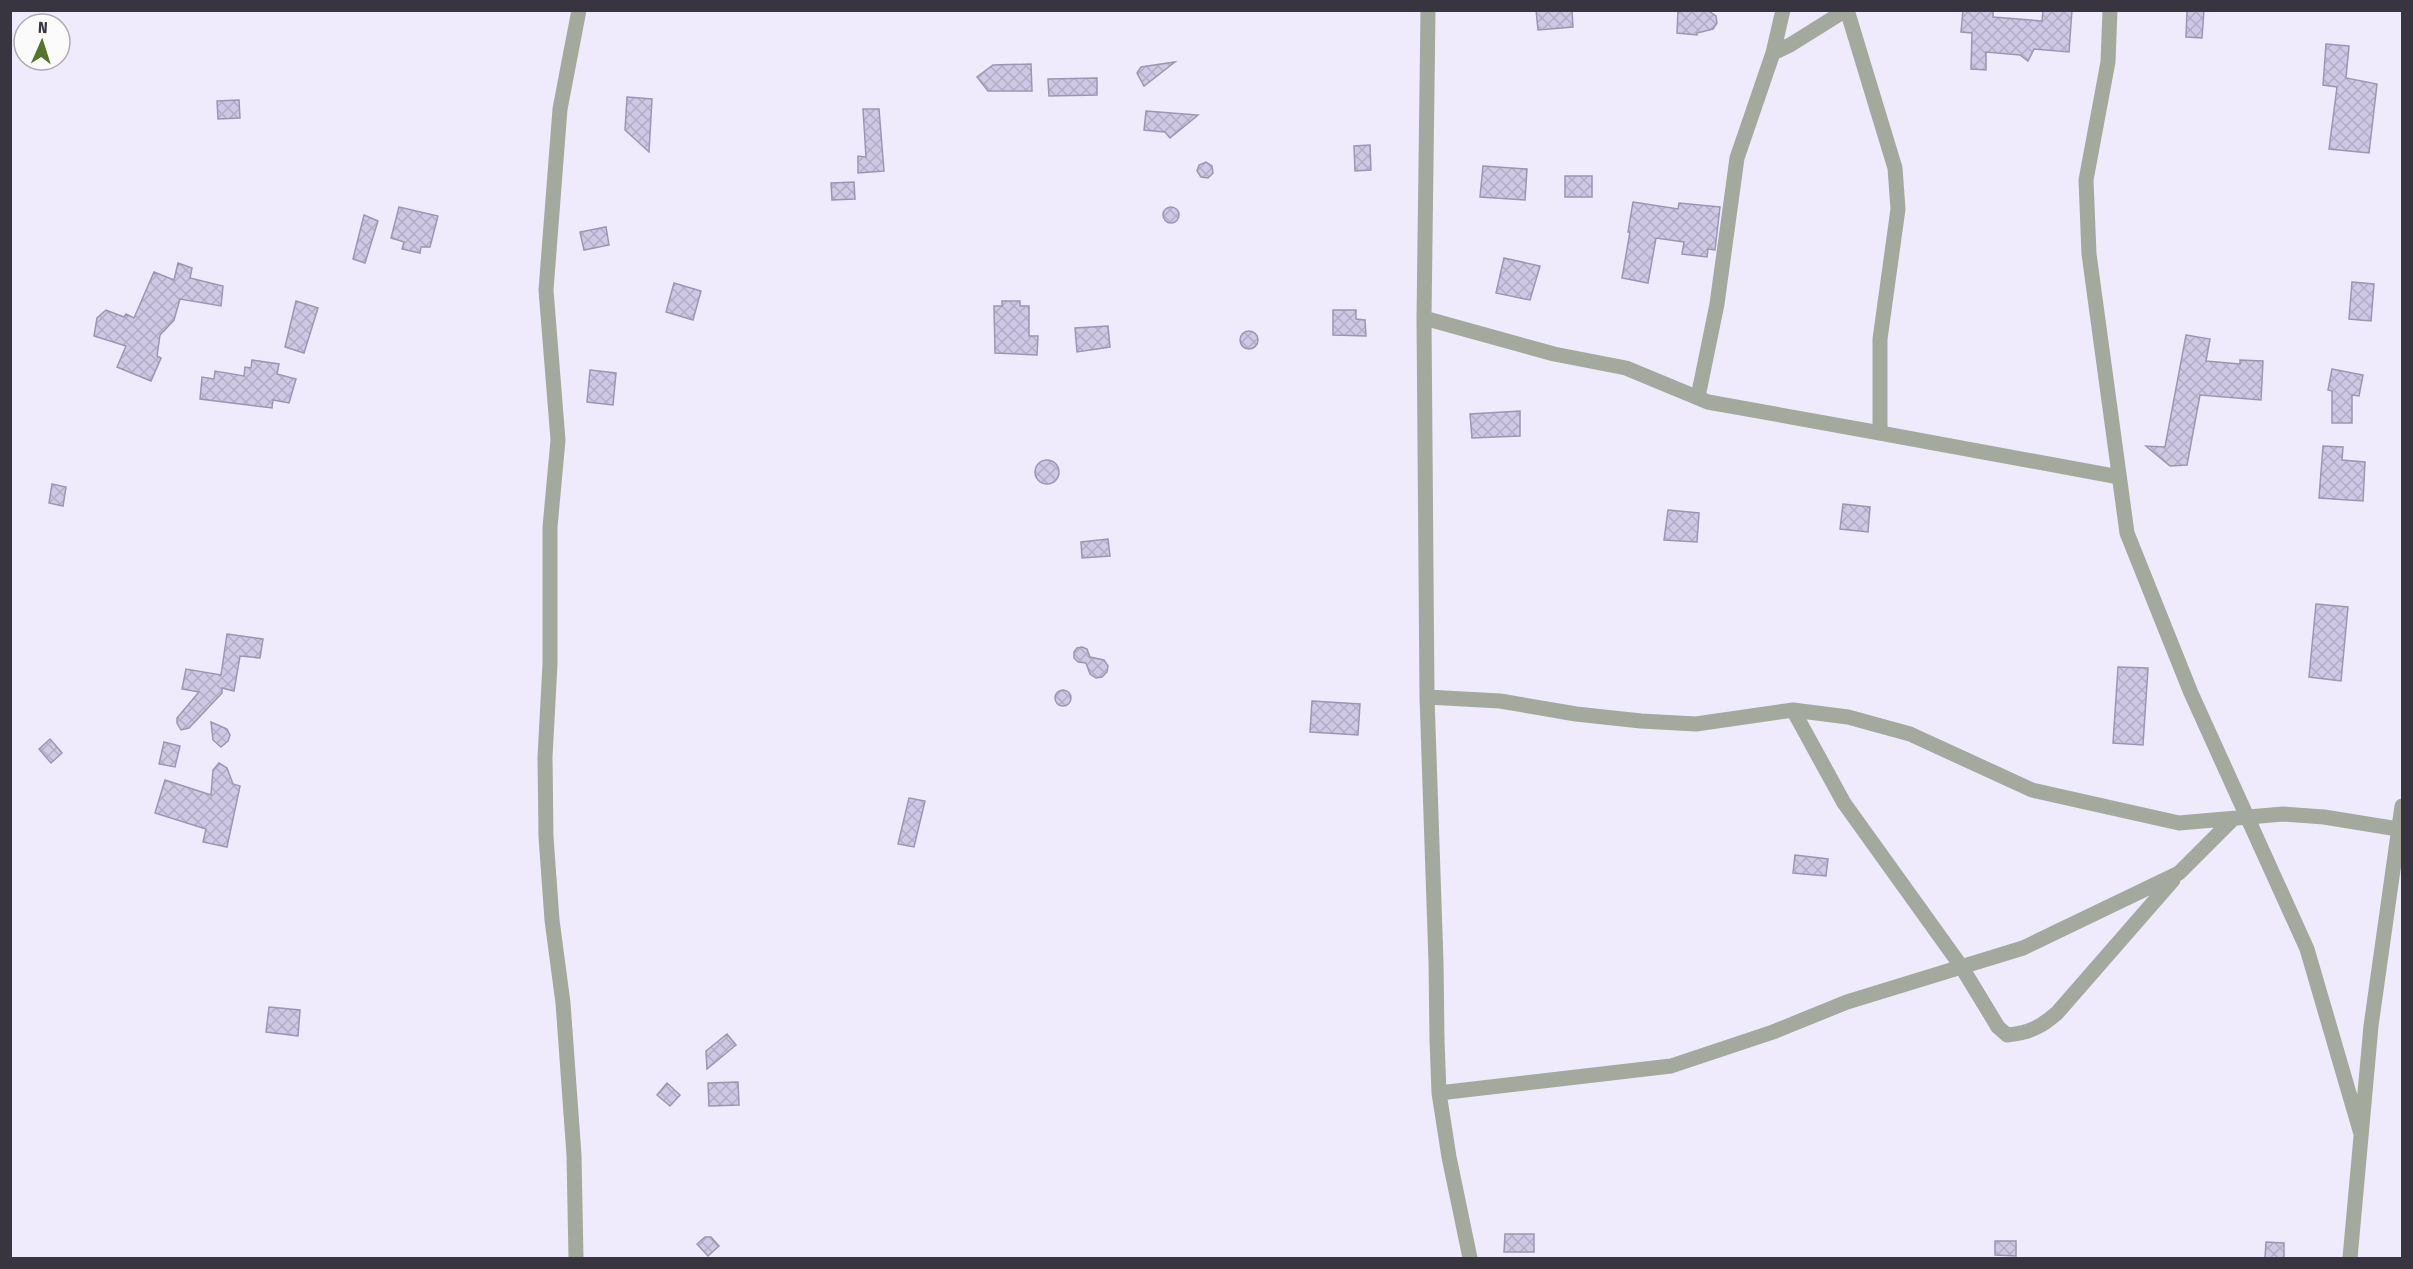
<svg xmlns="http://www.w3.org/2000/svg" width="2413" height="1269" font-family="'Fira Sans Condensed',sans-serif">
<style>
.building{fill:url(#building-cross-hatch);stroke:#9c96b2;stroke-width:1.5}
.lines{fill:none;stroke-linecap:round;stroke-linejoin:round}
.minor{stroke:#a3a99d;stroke-width:15}
</style>
<defs>
<pattern id="building-cross-hatch" width="8" height="8" patternUnits="userSpaceOnUse" patternTransform="scale(1.5)"><rect width="8" height="8" fill="#cec8e5"/><path d="M0 0l8 8M0 8l8-8" fill="none" stroke="#b2acc6"/></pattern>
</defs>
<rect width="100%" height="100%" fill="#efebfd"/>
<!-- building -->
<path class="building" d="M 1536,10 L 1572,10 L 1573,27 L 1538,30 Z
M 1678,10 L 1707,10 L 1716,16 L 1717,23 L 1713,29 L 1697,33 L 1697,35 L 1677,33 Z
M 1963,10 L 1993,10 L 1993,17 L 2042,21 L 2043,10 L 2072,10 L 2069,52 L 2034,49 L 2028,61 L 2020,55 L 1986,52 L 1986,70 L 1971,69 L 1972,33 L 1961,32 Z
M 2187,10 L 2204,10 L 2202,38 L 2186,37 Z
M 2326,44 L 2349,46 L 2346,78 L 2377,84 L 2369,153 L 2329,149 L 2337,87 L 2323,85 Z
M 1175,62 L 1144,86 L 1137,73 L 1141,67 Z
M 1031,64 L 1032,91 L 988,91 L 977,77 L 993,65 Z
M 1097,78 L 1097,95 L 1049,96 L 1048,79 Z
M 627,97 L 652,99 L 649,152 L 625,130 Z
M 239,100 L 240,118 L 218,119 L 217,101 Z
M 863,109 L 879,109 L 884,171 L 858,173 L 858,156 L 866,157 Z
M 1146,111 L 1198,115 L 1170,138 L 1165,132 L 1144,130 Z
M 1370,145 L 1371,170 L 1355,171 L 1354,146 Z
M 1206,162 L 1212,166 L 1213,173 L 1208,178 L 1201,177 L 1197,171 L 1199,165 Z
M 1483,166 L 1527,169 L 1525,200 L 1480,197 Z
M 1565,176 L 1592,176 L 1592,197 L 1565,197 Z
M 854,182 L 855,199 L 832,200 L 831,183 Z
M 1633,202 L 1678,209 L 1679,203 L 1720,207 L 1715,250 L 1708,249 L 1707,257 L 1682,254 L 1684,242 L 1656,238 L 1648,283 L 1622,278 L 1630,232 L 1628,232 Z
M 399,207 L 438,216 L 430,247 L 421,247 L 420,253 L 402,249 L 404,242 L 391,238 Z
M1163 215a8 8 0 1 1 16 0a8 8 0 1 1-16 0Z
M 364,215 L 378,221 L 365,263 L 353,259 Z
M 606,227 L 609,245 L 584,250 L 580,232 Z
M 1504,258 L 1540,266 L 1530,300 L 1496,293 Z
M 178,263 L 192,268 L 190,278 L 223,286 L 221,306 L 180,299 L 174,320 L 160,335 L 157,356 L 161,358 L 151,381 L 117,367 L 126,346 L 94,336 L 97,318 L 106,310 L 124,317 L 126,314 L 134,318 L 154,272 L 174,280 Z
M 2352,282 L 2374,284 L 2371,321 L 2349,319 Z
M 674,283 L 701,291 L 693,320 L 666,312 Z
M 296,301 L 318,308 L 304,353 L 285,347 Z
M 1002,301 L 1020,301 L 1020,306 L 1029,306 L 1029,336 L 1038,336 L 1037,355 L 995,353 L 994,306 L 1002,306 Z
M 1333,310 L 1356,310 L 1356,319 L 1365,320 L 1366,336 L 1333,335 Z
M 1108,326 L 1110,347 L 1077,352 L 1075,328 Z
M1240 340a9 9 0 1 1 18 0a9 9 0 1 1-18 0Z
M 2186,335 L 2210,339 L 2206,361 L 2240,364 L 2240,360 L 2263,361 L 2261,400 L 2200,395 L 2187,465 L 2170,466 L 2146,446 L 2165,447 Z
M 252,360 L 279,364 L 277,374 L 296,379 L 289,403 L 273,400 L 272,408 L 200,399 L 202,377 L 214,379 L 215,371 L 244,376 L 245,367 L 251,368 Z
M 2332,369 L 2363,375 L 2359,396 L 2352,395 L 2352,423 L 2332,423 L 2332,391 L 2328,390 Z
M 590,370 L 616,373 L 613,405 L 587,402 Z
M 1520,411 L 1520,436 L 1472,438 L 1470,414 Z
M 2323,446 L 2343,447 L 2342,460 L 2365,462 L 2363,501 L 2319,498 Z
M1035 472a12 12 0 1 1 24 0a12 12 0 1 1-24 0Z
M 52,484 L 66,487 L 63,506 L 49,503 Z
M 1843,504 L 1870,507 L 1868,532 L 1840,529 Z
M 1668,510 L 1699,513 L 1697,542 L 1664,540 Z
M 1108,539 L 1110,556 L 1082,558 L 1081,542 Z
M 2316,604 L 2348,607 L 2341,681 L 2309,677 Z
M 227,634 L 263,639 L 260,658 L 240,656 L 234,691 L 222,688 L 222,693 L 189,728 L 181,730 L 177,723 L 177,718 L 199,692 L 182,689 L 186,669 L 221,675 Z
M 1082,647 L 1087,649 L 1090,657 L 1104,660 L 1108,666 L 1107,672 L 1102,677 L 1096,678 L 1090,674 L 1086,663 L 1078,662 L 1074,658 L 1074,652 L 1077,648 Z
M 2118,667 L 2148,668 L 2143,745 L 2113,743 Z
M1055 698a8 8 0 1 1 16 0a8 8 0 1 1-16 0Z
M 1312,701 L 1360,704 L 1358,735 L 1310,732 Z
M 211,722 L 227,729 L 230,735 L 228,741 L 221,747 L 213,740 Z
M 50,739 L 62,753 L 51,763 L 39,749 Z
M 164,742 L 180,746 L 175,767 L 159,764 Z
M 219,763 L 227,768 L 233,784 L 240,786 L 227,847 L 203,842 L 206,829 L 155,813 L 165,780 L 211,795 L 213,770 Z
M 909,798 L 925,801 L 914,847 L 898,844 Z
M 1795,855 L 1828,859 L 1826,876 L 1793,873 Z
M 269,1007 L 300,1010 L 298,1036 L 266,1032 Z
M 727,1034 L 736,1045 L 707,1069 L 706,1051 Z
M 738,1082 L 739,1105 L 709,1106 L 708,1083 Z
M 667,1083 L 680,1095 L 670,1106 L 657,1095 Z
M 1505,1234 L 1534,1234 L 1534,1252 L 1504,1252 Z
M 705,1237 L 711,1237 L 719,1246 L 708,1256 L 697,1244 Z
M 1995,1241 L 2016,1241 L 2016,1256 L 1995,1255 Z
M 2266,1242 L 2284,1243 L 2284,1258 L 2265,1258 Z"/>
<g class="lines">
<!-- minor -->
<path class="minor" d="M 1428,10 L 1424,318 L 1427,697 L 1436,962 L 1437,1040 L 1439,1093 L 1449,1157 L 1470,1258
M 1847,10 L 1895,168 L 1898,209 L 1880,339 L 1880,433 L 2119,477
M 2110,10 L 2108,62 L 2086,180 L 2089,254 L 2127,533 L 2191,693 L 2307,949 L 2361,1134
M 1773,53 L 1783,10
M 1424,318 L 1554,354 L 1626,368 L 1708,402 L 1880,433
M 1698,397 L 1717,304 L 1737,158 L 1773,53 L 1790,45 L 1846,10
M 1427,697 L 1500,701 L 1576,714 L 1641,721 L 1696,724 L 1793,710 L 1848,717 L 1910,734 L 2032,790 L 2179,823 L 2283,814 L 2324,817 L 2398,829
M 1793,710 L 1844,803 L 1961,966 L 1998,1027 L 2007,1035 C 2029,1033 2041,1027 2057,1013 L 2173,880
M 1439,1093 L 1671,1066 L 1773,1032 L 1847,1002 L 2023,948 L 2179,873 L 2233,819
M 576,1258 L 574,1155 L 563,1003 L 552,920 L 546,837 L 545,757 L 550,664 L 550,527 L 558,440 L 546,290 L 560,109 L 579,10
M 2350,1258 L 2371,1026 L 2402,806"/>
</g>
<!-- border -->
<rect width="2413" height="1269" fill="none" stroke="#383541" stroke-width="24"/>
<!-- north arrow -->
<g transform="translate(42 42) rotate(3)"><circle r="28" fill="#fbfbfb" stroke="#adacb1" stroke-width="1.5"/>
<path d="M0-4.5L10 22L0 15L-10 22Z" fill="#55752c"/>
<text y="-9" font-size="16" font-weight="bold" text-anchor="middle" fill="#383541">N</text>
</g>
</svg>
